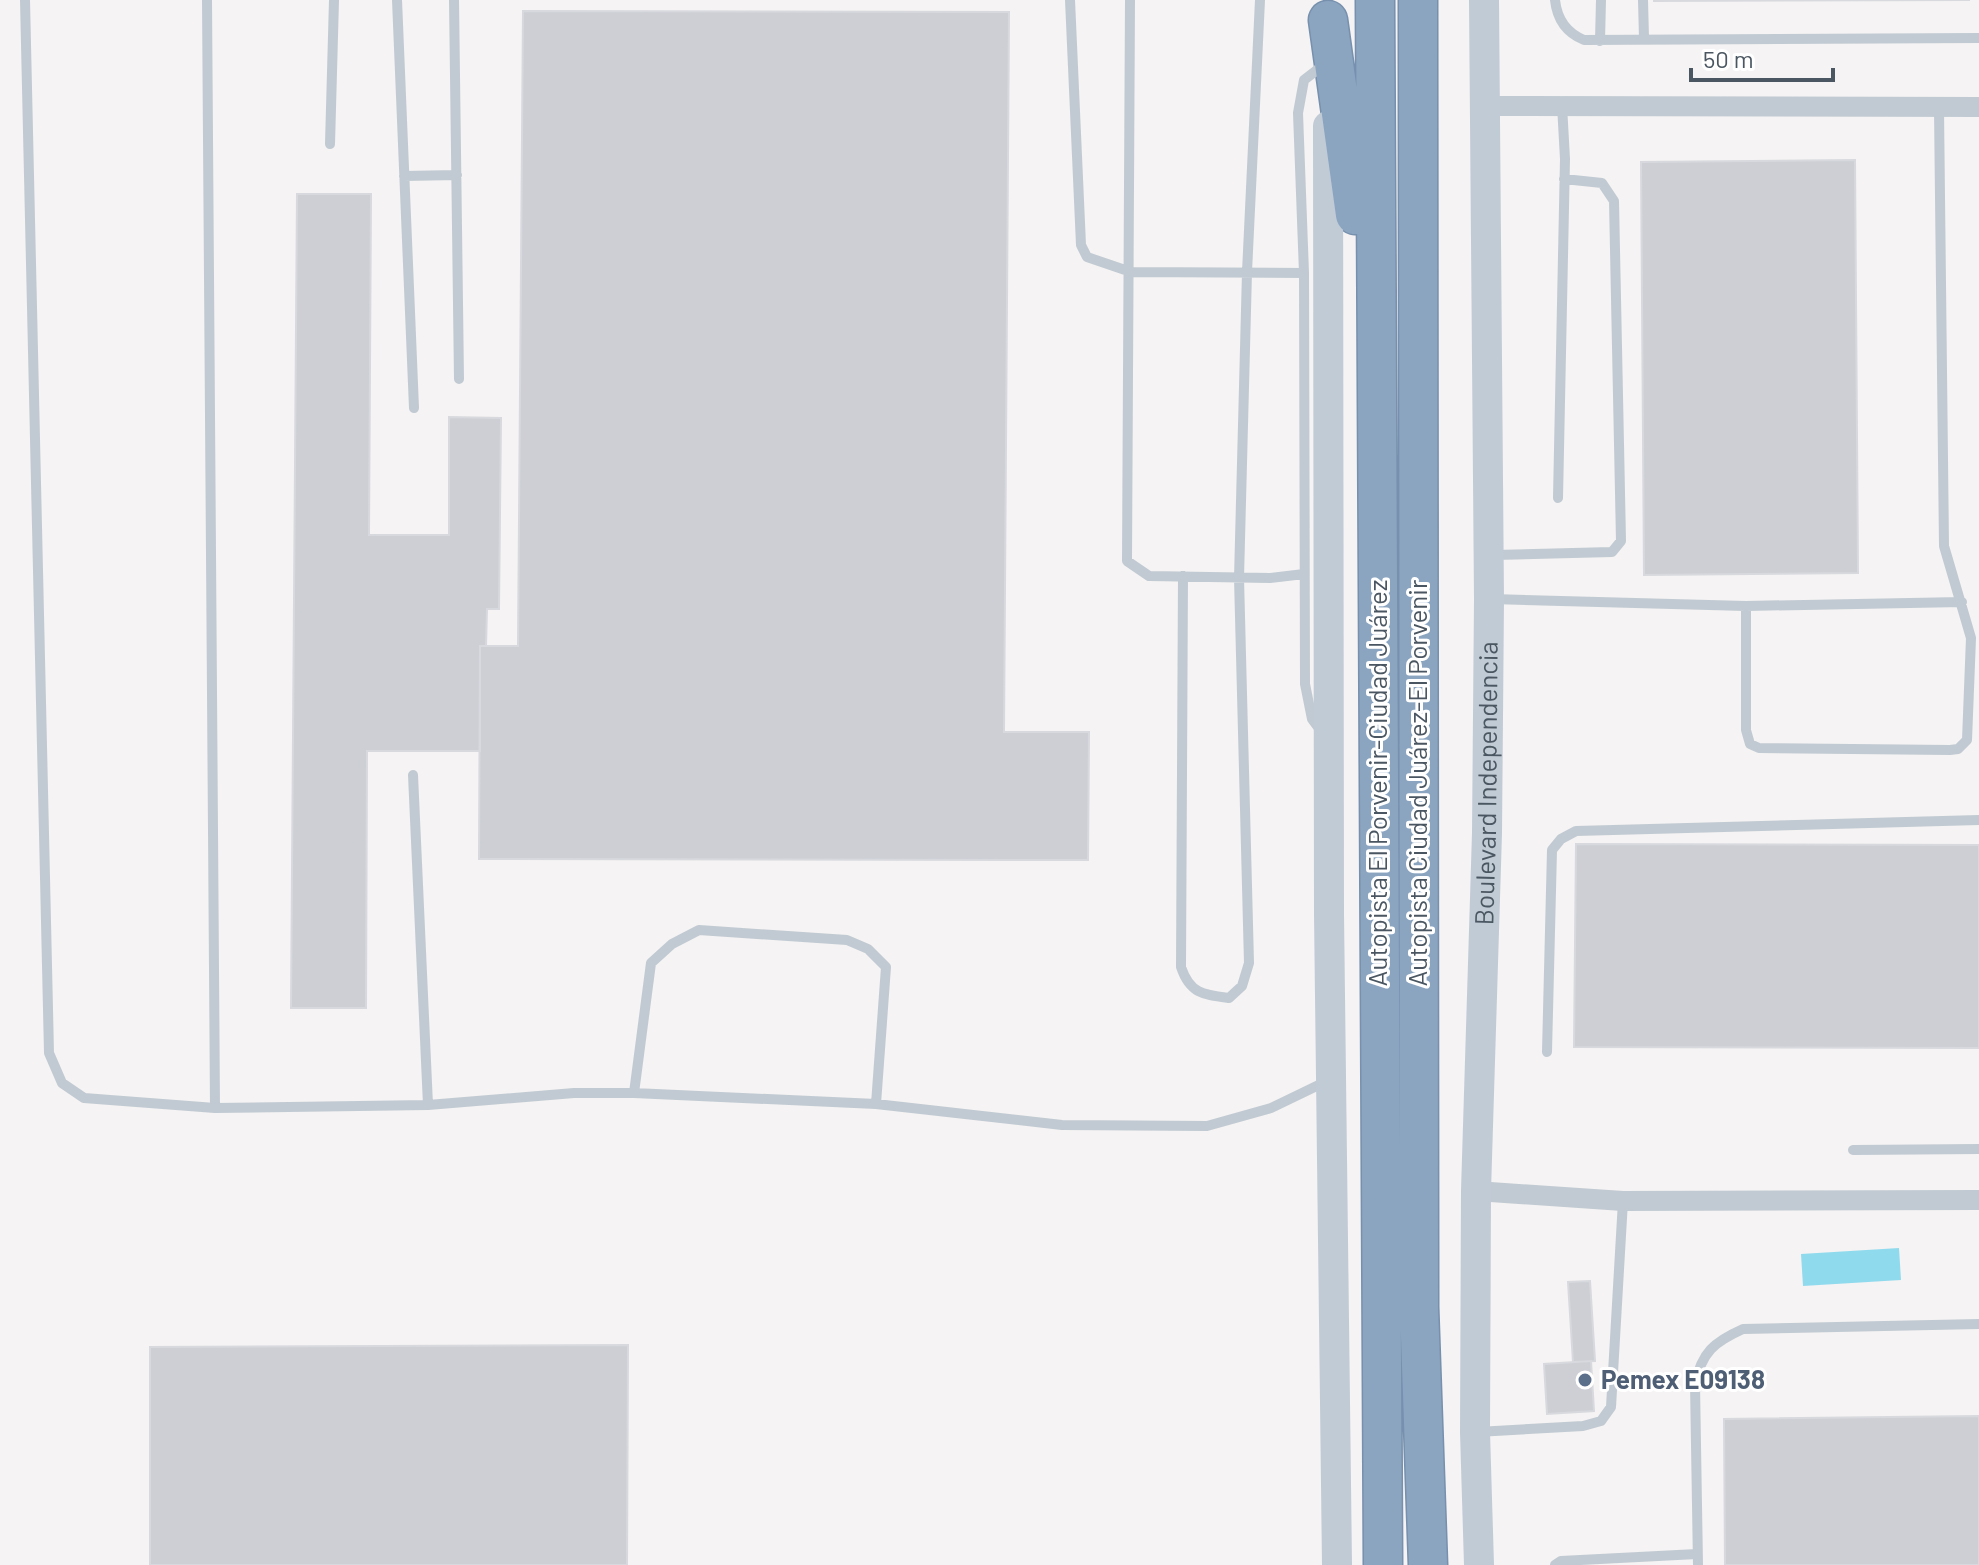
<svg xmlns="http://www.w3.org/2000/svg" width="1979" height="1565" font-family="Barlow,sans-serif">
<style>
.water{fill:#90daee}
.building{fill:#cdcfd5;stroke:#d7d9de;stroke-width:2}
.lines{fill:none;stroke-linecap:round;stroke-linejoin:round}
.highway-casing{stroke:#7690ad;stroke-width:41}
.lane{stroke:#c1cad2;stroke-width:10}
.street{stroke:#c1cad2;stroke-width:20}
.secondary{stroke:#c1cbd6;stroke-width:30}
.highway{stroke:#8ba5c1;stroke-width:38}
.service-dot{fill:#5c6f8a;stroke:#fff;stroke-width:3}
.labels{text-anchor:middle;stroke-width:6;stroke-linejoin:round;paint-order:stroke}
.street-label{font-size:26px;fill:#4a5661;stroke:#fff}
.service-label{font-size:26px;font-weight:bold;fill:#4e5e75;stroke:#fff;text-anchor:start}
</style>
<rect width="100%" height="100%" fill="#f5f3f3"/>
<!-- water -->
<path class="water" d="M 1899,1248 L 1901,1280 L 1803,1286 L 1801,1254 Z"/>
<!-- building -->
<path class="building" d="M 1654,0 L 1970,0 L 1654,1 Z
M 523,11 L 1009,12 L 1004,732 L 1089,732 L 1088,860 L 479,859 L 480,646 L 518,646 Z
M 1855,160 L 1858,573 L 1644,575 L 1641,162 Z
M 297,194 L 371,194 L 369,535 L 449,535 L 449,417 L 501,418 L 499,609 L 487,609 L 486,646 L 480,646 L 480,751 L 367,751 L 366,1008 L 291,1008 Z
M 1576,844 L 1979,845 L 1979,1048 L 1574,1047 Z
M 1590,1281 L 1595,1361 L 1573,1362 L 1568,1282 Z
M 628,1345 L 627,1565 L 150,1565 L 150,1347 Z
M 1591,1361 L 1594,1411 L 1547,1414 L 1544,1364 Z
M 1979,1416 L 1979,1565 L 1725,1565 L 1724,1419 Z"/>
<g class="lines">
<!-- highway casing -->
<g class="highway-casing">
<path id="highway" d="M 1375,0 L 1383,1565
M 1418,0 L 1419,1307 L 1428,1565
M 1328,20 L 1355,215"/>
</g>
<!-- lane -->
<path class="lane" d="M 25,0 L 49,1053 L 62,1083 L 84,1098 L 215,1108 L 428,1105 L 574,1093 L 634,1093 L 876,1104 L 1062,1125 L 1207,1126 L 1271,1108 L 1325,1082
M 207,0 L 215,1108
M 397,0 L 414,408
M 454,0 L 459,379
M 1070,0 L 1081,245 L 1087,257 L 1131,272 L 1304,273
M 1130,0 L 1127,561 L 1149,576 L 1270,578 L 1304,574
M 1555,0 C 1557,19 1567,33 1584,40 L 1979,38
M 1643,0 L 1644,38
M 1600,41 L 1601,0
M 330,144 L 334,0
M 404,176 L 457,175
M 1558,498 L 1565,159 L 1562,105
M 1494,555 L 1612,552 L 1621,541 L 1614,201 L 1602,183 L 1564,179
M 1183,576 L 1181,967 C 1190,994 1204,995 1229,998 L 1242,986 L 1249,963 L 1239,578 L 1247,272 L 1260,0
M 1492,599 L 1746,606 L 1962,602
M 1746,606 L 1746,730 L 1750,744 L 1759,748 L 1950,750 L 1958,749 L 1967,740 L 1971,638 L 1944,546 L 1939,109
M 1321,731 L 1312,719 L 1305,684 L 1304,273 L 1298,113 L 1304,80 L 1326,63
M 413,775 L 428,1105
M 1547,1052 L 1552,850 L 1561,839 L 1576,831 L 1979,820
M 634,1093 L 651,963 L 672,944 L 699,930 L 847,940 L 868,949 L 886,967 L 876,1104
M 1853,1150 L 1979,1149
M 1477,1432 L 1583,1426 L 1601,1421 L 1611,1407 L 1623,1201
M 1555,1565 L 1561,1561 L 1697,1554
M 1698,1565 L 1695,1384 C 1702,1352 1714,1342 1743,1329 L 1979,1324"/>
<!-- street -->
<path class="street" d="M 1486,106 L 1979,107
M 1476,1191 L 1623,1201 L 1979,1200"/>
<!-- secondary -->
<g class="secondary">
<path d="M 1328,126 L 1329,914 L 1337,1565"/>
<path id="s1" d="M 1479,1565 L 1475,1432 L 1476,1191 L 1487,833 L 1489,599 L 1484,0"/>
</g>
<!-- highway -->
<use href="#highway" class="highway"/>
</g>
<!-- markers -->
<circle class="service-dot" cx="1585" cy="1380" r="8"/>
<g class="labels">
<!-- street labels -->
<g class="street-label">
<text transform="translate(1378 783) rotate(-90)" y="9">Autopista El Porvenir-Ciudad Juárez</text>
<text transform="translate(1418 783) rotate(-90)" y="9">Autopista Ciudad Juárez-El Porvenir</text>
<text dy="9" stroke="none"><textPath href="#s1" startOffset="782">Boulevard Independencia</textPath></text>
</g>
<!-- service labels -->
<g class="service-label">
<text x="1601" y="1389">Pemex E09138</text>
</g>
</g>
<!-- scale -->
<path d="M1691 68v12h142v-12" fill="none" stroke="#4a5661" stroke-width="4"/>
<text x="1703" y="68" font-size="24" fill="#4a5661" stroke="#ffffff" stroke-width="6" paint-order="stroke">50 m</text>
</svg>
